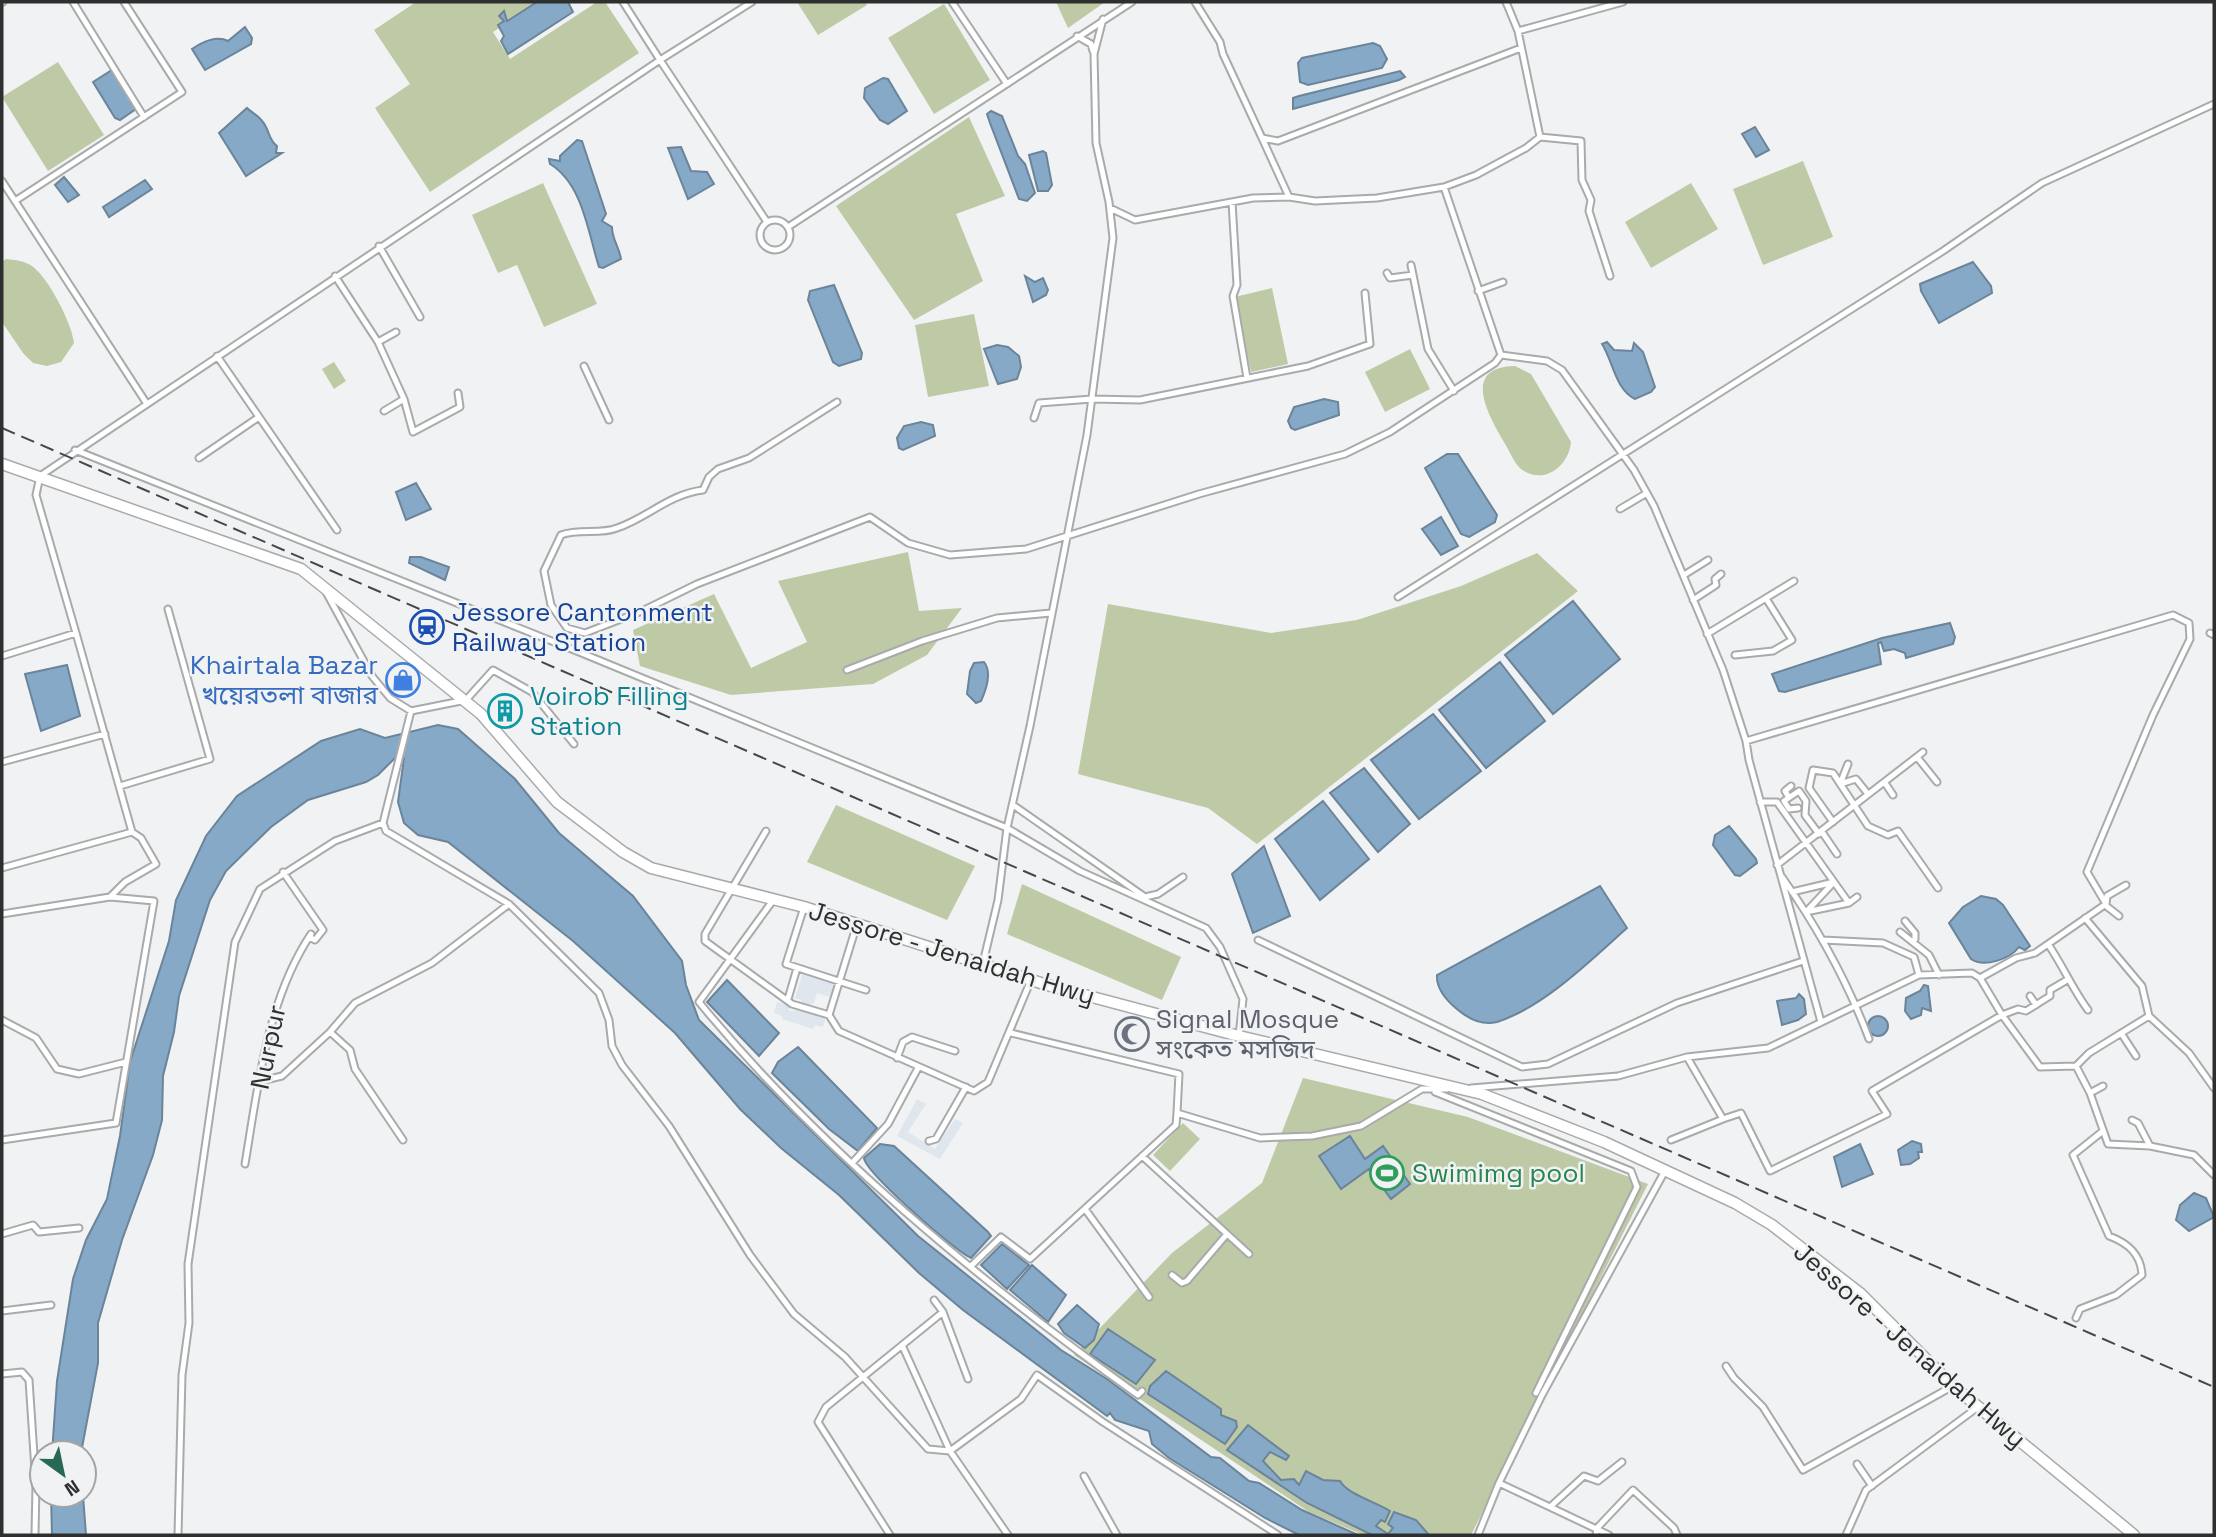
<svg xmlns="http://www.w3.org/2000/svg" width="2216" height="1537" font-family="'Space Grotesk','Noto Sans Bengali',sans-serif">
<style>
.built{fill:#e0e6ee}
.green{fill:#becaa5}
.water{fill:#85a9c6;stroke:#6b8499;stroke-width:2}
.lines{fill:none;stroke-linecap:round;stroke-linejoin:round}
.minor-casing{stroke:#a9aaab;stroke-width:9}
.trunk-casing{stroke:#a9aaab;stroke-width:13}
.minor{stroke:#fff;stroke-width:5}
.trunk{stroke:#fff;stroke-width:10}
.rail{stroke:#464748;stroke-width:2;stroke-dasharray:14 7;stroke-linecap:butt}
.labels{text-anchor:middle;stroke-width:5;stroke-linejoin:round;paint-order:stroke}
.transit-label{font-size:26px;fill:#164399;stroke:#f1f2f3;text-anchor:start}
.shop-label{font-size:26px;fill:#366cbe;stroke:#f1f2f3;text-anchor:end}
.culture-label{font-size:26px;fill:#0d838f;stroke:#f1f2f3;text-anchor:start}
.street-label{font-size:26px;fill:#2e2f2f;stroke:#f1f2f3}
.worship-label{font-size:26px;fill:#5b616d;stroke:#f1f2f3;text-anchor:start}
.leisure-label{font-size:26px;fill:#27864d;stroke:#f1f2f3;text-anchor:start}
</style>
<rect width="100%" height="100%" fill="#f1f2f3"/>
<!-- built -->
<path class="built" d="M 803,972 L 835,982 L 830,997 L 817,993 L 814,1003 L 808,1006 L 807,1011 L 826,1017 L 823,1027 L 815,1025 L 813,1029 L 782,1019 L 782,1016 L 774,1013 L 777,1002 L 790,1006 L 789,1011 L 801,1010 L 801,1000 L 795,998 Z
M 917,1099 L 926,1104 L 908,1132 L 935,1149 L 955,1119 L 963,1123 L 940,1159 L 897,1136 Z"/>
<!-- green -->
<path class="green" d="M 416,2 L 539,2 L 493,32 L 510,59 L 597,2 L 605,2 L 639,53 L 430,192 L 375,108 L 410,84 L 374,30 Z
M 797,2 L 865,2 L 867,5 L 818,35 Z
M 1056,2 L 1105,2 L 1068,28 Z
M 944,4 L 990,80 L 934,114 L 888,38 Z
M 58,62 L 104,135 L 48,171 L 2,97 Z
M 969,117 L 1005,196 L 956,214 L 983,281 L 914,320 L 836,206 Z
M 1803,161 L 1833,237 L 1763,265 L 1733,189 Z
M 543,183 L 597,304 L 544,327 L 517,265 L 498,273 L 472,215 Z
M 1691,183 L 1718,229 L 1651,268 L 1625,222 Z
M 6,259 C 16,260 24,261 32,266 C 49,278 72,324 74,343 L 61,362 L 47,366 L 33,363 L 23,353 L 2,322 L 2,262 Z
M 1272,288 L 1288,364 L 1251,372 L 1235,297 Z
M 974,314 L 989,386 L 928,397 L 915,325 Z
M 1410,349 L 1430,389 L 1385,412 L 1365,372 Z
M 334,362 L 346,381 L 334,389 L 322,369 Z
M 1515,366 L 1531,374 L 1571,442 C 1569,466 1544,486 1521,469 C 1514,463 1509,450 1504,442 C 1489,416 1460,367 1515,366 Z
M 908,552 L 919,611 L 962,608 L 927,655 L 873,684 L 731,695 L 640,666 L 633,630 L 714,594 L 751,668 L 807,642 L 778,581 Z
M 1537,553 L 1578,591 L 1257,844 L 1208,808 L 1078,774 L 1108,604 L 1271,633 L 1357,620 L 1461,586 Z
M 836,805 L 975,866 L 947,920 L 807,862 Z
M 1022,884 L 1181,957 L 1162,1000 L 1007,934 Z
M 1303,1078 L 1468,1117 L 1648,1184 L 1471,1535 L 1363,1535 L 1309,1512 L 1074,1355 L 1172,1253 L 1262,1183 Z
M 1183,1123 L 1200,1139 L 1170,1171 L 1153,1155 Z"/>
<!-- water -->
<path class="water" d="M 537,2 L 568,2 L 573,12 L 508,54 L 501,41 L 504,36 L 498,25 L 504,21 L 499,16 L 504,11 L 507,21 L 509,20 Z
M 245,27 L 252,38 L 251,44 L 205,70 L 192,49 C 202,42 217,35 228,41 Z
M 1373,43 L 1380,46 L 1387,59 L 1382,68 L 1308,85 L 1300,82 L 1298,63 L 1302,58 Z
M 112,70 L 136,109 L 120,120 L 115,118 L 93,82 Z
M 1400,71 L 1405,77 L 1399,80 L 1293,109 L 1293,98 L 1299,96 Z
M 883,78 L 888,79 L 907,111 L 888,124 L 880,120 L 864,98 L 865,88 Z
M 247,108 C 253,114 261,116 266,127 C 270,135 270,141 277,146 L 276,153 L 282,153 L 246,176 L 219,133 Z
M 991,111 L 1002,116 L 1018,156 L 1025,164 L 1035,193 L 1027,201 L 1019,199 L 990,123 L 987,114 Z
M 1755,127 L 1769,150 L 1756,157 L 1742,134 Z
M 577,140 L 582,141 L 606,214 L 602,221 L 612,227 C 612,239 619,247 621,259 L 603,268 L 599,267 C 588,233 583,184 550,164 L 549,159 L 560,161 L 560,156 Z
M 681,147 L 691,171 L 707,172 L 714,184 L 688,199 L 668,148 Z
M 1043,151 L 1046,153 L 1052,185 L 1048,191 L 1038,191 L 1029,155 Z
M 64,177 L 79,195 L 68,202 L 55,185 Z
M 145,180 L 152,189 L 109,217 L 103,207 Z
M 1973,262 L 1991,286 L 1992,293 L 1939,323 L 1921,291 L 1920,284 Z
M 1025,276 L 1035,282 L 1043,278 L 1048,290 L 1046,295 L 1033,302 Z
M 834,285 L 862,353 L 861,359 L 839,366 L 833,362 L 808,300 L 810,291 Z
M 1607,342 L 1614,350 L 1632,351 L 1634,343 L 1643,352 L 1655,387 L 1651,392 L 1635,399 C 1615,389 1613,361 1602,344 Z
M 997,345 L 1008,347 L 1019,356 L 1021,367 L 1017,379 L 998,384 L 984,349 Z
M 1324,399 L 1338,402 L 1339,415 L 1295,430 L 1291,428 L 1288,421 L 1294,407 Z
M 921,422 L 933,425 L 935,436 L 903,450 L 899,448 L 897,438 L 904,426 Z
M 1447,454 L 1458,454 L 1497,515 L 1495,522 L 1469,537 L 1461,534 L 1425,468 Z
M 416,483 L 431,509 L 406,520 L 396,492 Z
M 1441,517 L 1458,546 L 1441,555 L 1422,529 Z
M 410,557 L 421,557 L 449,567 L 445,580 L 409,563 Z
M 1573,601 L 1620,659 L 1553,714 L 1505,655 Z
M 1950,623 L 1955,637 L 1953,644 L 1906,658 L 1905,653 L 1894,649 L 1884,651 L 1881,642 L 1878,643 L 1881,664 L 1785,692 L 1779,691 L 1772,674 L 1882,638 Z
M 984,662 C 992,672 986,690 981,701 L 976,703 L 967,694 L 970,671 L 974,663 Z
M 1500,662 L 1545,721 L 1486,768 L 1439,710 Z
M 67,665 L 80,716 L 41,731 L 25,674 Z
M 1433,714 L 1481,771 L 1419,819 L 1371,760 Z
M 438,725 L 458,729 L 515,779 L 559,833 L 633,896 L 682,961 L 686,985 L 699,1020 L 918,1236 L 1061,1350 L 1107,1379 L 1211,1457 L 1220,1458 L 1249,1481 L 1259,1483 L 1302,1510 L 1358,1535 L 1299,1535 L 1265,1518 L 1169,1458 L 1152,1444 L 1149,1431 L 1115,1420 L 1110,1413 L 1107,1416 L 963,1310 L 919,1273 L 839,1195 L 781,1148 L 740,1109 L 675,1033 L 573,941 L 448,842 L 418,835 L 404,823 L 398,802 L 404,758 L 399,754 L 378,775 L 366,782 L 308,800 L 271,827 L 226,871 L 210,900 L 179,996 L 174,1032 L 163,1076 L 162,1120 L 153,1155 L 122,1240 L 98,1323 L 98,1363 L 81,1453 L 52,1453 L 57,1381 L 73,1279 L 86,1240 L 107,1199 L 120,1136 L 130,1062 L 169,941 L 176,900 L 206,836 L 237,796 L 321,741 L 360,729 L 385,738 Z
M 1364,768 L 1410,824 L 1378,852 L 1330,793 Z
M 1323,801 L 1369,859 L 1320,900 L 1275,839 Z
M 1729,826 L 1756,859 L 1757,863 L 1740,876 L 1735,875 L 1713,845 L 1715,835 Z
M 1264,846 L 1290,916 L 1253,933 L 1232,874 Z
M 1600,886 L 1627,928 C 1591,960 1544,1007 1497,1022 C 1482,1026 1469,1019 1458,1010 C 1447,1001 1436,989 1437,975 Z
M 1981,896 L 1996,899 L 2003,905 L 2030,946 L 2025,950 L 2019,947 C 2010,959 1984,968 1971,959 L 1949,923 L 1963,907 Z
M 727,980 L 779,1033 L 759,1056 L 707,1002 Z
M 1924,985 L 1928,986 L 1931,1011 L 1922,1008 L 1921,1015 L 1911,1019 L 1905,1011 L 1906,998 L 1920,991 Z
M 1799,994 L 1804,999 L 1806,1014 L 1798,1020 L 1782,1025 L 1777,1001 L 1796,998 Z
M1868 1026a10 10 0 1 1 20 0a10 10 0 1 1-20 0Z
M 798,1047 L 877,1128 L 858,1151 L 829,1129 L 772,1073 L 778,1062 Z
M 1350,1136 L 1365,1159 L 1383,1146 L 1410,1184 L 1391,1199 L 1369,1169 L 1341,1189 L 1319,1156 Z
M 1912,1141 L 1921,1144 L 1922,1152 L 1918,1152 L 1919,1158 L 1910,1164 L 1901,1165 L 1898,1150 Z
M 880,1144 L 894,1146 L 988,1232 L 991,1236 L 971,1258 C 956,1252 865,1172 864,1158 Z
M 1860,1144 L 1873,1174 L 1842,1187 L 1834,1157 Z
M 2194,1193 L 2206,1198 L 2214,1217 L 2189,1231 L 2176,1220 L 2180,1205 Z
M 1002,1244 L 1029,1265 L 1007,1289 L 981,1265 Z
M 1032,1265 L 1066,1295 L 1048,1322 L 1010,1290 Z
M 1077,1305 L 1099,1324 L 1094,1340 L 1085,1348 L 1064,1333 L 1058,1324 Z
M 1108,1329 L 1155,1360 L 1136,1384 L 1090,1354 Z
M 1166,1371 L 1221,1409 L 1221,1415 L 1236,1421 L 1237,1427 L 1225,1444 L 1148,1394 L 1150,1386 Z
M 1248,1425 L 1289,1456 L 1286,1460 L 1270,1452 L 1263,1461 L 1281,1480 L 1294,1479 L 1299,1485 L 1306,1471 L 1323,1480 L 1340,1481 C 1347,1494 1376,1502 1390,1511 L 1385,1522 L 1381,1520 L 1376,1526 L 1388,1534 L 1393,1528 L 1388,1524 L 1394,1512 L 1416,1520 L 1429,1535 L 1372,1535 L 1307,1503 L 1227,1450 Z
M 51,1495 L 83,1495 L 86,1535 L 52,1535 Z"/>
<g class="lines">
<!-- minor casing -->
<g class="minor-casing">
<path id="minor" d="M 2,2 L 3,2
M 73,2 L 144,117
M 752,2 L 660,60 L 767,222
M 952,2 L 1007,84
M 1195,2 L 1220,42 L 1223,54 L 1262,138
M 1518,31 L 1623,2
M 1077,36 L 1091,44 L 1093,51
M 1540,137 L 1581,141 L 1582,180 L 1591,200 L 1589,211 L 1610,276
M 2,181 L 147,404
M 1444,187 L 1501,355
M 1289,197 L 1262,138 L 1278,141 L 1521,48
M 15,201 L 182,92 L 124,2
M 1232,202 L 1237,285 L 1233,296 L 1247,378
M 1110,208 L 1135,220 L 1253,198 L 1289,197 L 1315,201 L 1377,198 L 1444,187 L 1476,175 L 1526,148 L 1540,137 L 1518,31 L 1506,2
M760 235a15 15 0 1 1 30 0a15 15 0 1 1-30 0Z
M 788,227 L 1132,2
M 379,246 L 420,317
M 1411,265 L 1428,349 L 1454,391
M 1387,273 L 1390,278 L 1413,275
M 335,276 L 378,342
M 1478,291 L 1503,282
M 396,332 L 378,342 L 404,399 L 413,432 L 460,407 L 458,393
M 217,356 L 337,530
M 584,366 L 609,420
M 837,402 L 749,458 L 718,469 L 709,477 L 703,490 C 669,494 647,518 617,528 C 600,535 579,528 561,535 L 544,571 L 551,605 L 567,628 L 585,633 L 642,611 L 697,584 L 870,517 L 908,543 L 950,555 L 1026,549 L 1199,494 L 1345,454 L 1390,432 L 1495,363 L 1501,355 L 1547,361 L 1562,370 L 1634,470 L 1654,506 L 1723,670 L 1746,741 L 1749,760 L 1821,1022
M 384,411 L 404,399
M 1034,418 L 1039,403 L 1092,399 L 1140,400 L 1308,366 L 1370,344 L 1365,293
M 75,450 L 579,652 L 1007,828 L 1080,871 L 1206,928 L 1220,947 L 1243,999 L 1239,1036
M 199,458 L 259,417
M 1620,509 L 1647,493
M 1684,575 L 1708,560
M 326,592 L 372,676 L 390,698 L 411,711 L 466,700 L 493,670 L 532,692 L 574,744
M 1398,597 L 1943,251 L 2042,183 L 2214,104
M 1693,600 L 1716,585 L 1715,579 L 1721,574
M 76,633 L 36,495 L 40,476 L 660,60 L 623,2
M 2210,633 L 2214,635
M 1707,634 L 1794,581
M 1735,655 L 1773,651 L 1792,640 L 1767,600
M 2,656 L 76,633 L 132,832 L 2,868
M 847,670 L 922,641 L 997,618 L 1051,613
M 411,711 L 383,823 L 386,831 L 509,904 L 599,993 L 609,1020 L 612,1046 L 622,1065 L 669,1126 L 750,1255 L 794,1314 L 845,1357 L 928,1449 L 950,1451 L 1008,1535
M 1746,741 L 2173,615 L 2189,623 L 2190,639 L 2153,715 L 2087,872 L 2106,904 L 2035,953 L 2016,958 L 1980,978
M 1917,757 L 1937,782
M 2,762 L 105,734
M 1848,764 L 1840,784 L 1856,779 L 1868,794
M 1885,783 L 1893,795
M 120,786 L 210,759 L 168,609
M 1788,796 L 1785,791 L 1791,786
M 1760,802 L 1777,802 L 1849,903 L 1857,897
M 1013,805 L 1145,897 L 1158,894 L 1183,877
M 1798,808 L 1789,809 L 1784,801 L 1799,791 L 1806,801 L 1805,815 L 1819,834
M 1833,822 L 1809,788 L 1813,770 L 1833,773 L 1868,826 L 1888,835 L 1898,831 L 1938,888
M 766,831 L 705,934 L 705,941 L 792,1004 L 829,1015 L 839,1031 L 974,1091 L 988,1082 L 1031,980
M 1822,832 L 1837,854
M 1777,865 L 1923,752
M 283,872 L 323,930 L 315,940 L 309,937
M 1782,877 C 1818,928 1847,980 1869,1039
M 1792,892 L 1834,882 L 1806,912 L 1849,903
M 774,899 L 699,1002 C 822,1152 981,1282 1138,1395 L 1142,1391
M 2106,904 L 2107,896 L 2126,885
M 2105,905 L 2119,916
M 804,907 L 786,964 L 866,990
M 2,914 L 110,897 L 125,882 L 156,864 L 141,838 L 132,832
M 2085,918 L 2142,986 L 2149,1016
M 1905,921 L 1915,933 L 1915,939
M 1900,932 L 1929,955 L 1939,975
M 1258,940 L 1522,1067 L 1548,1064 L 1677,1003 L 1803,961
M 1823,940 L 1883,943 L 1914,957 L 1919,975
M 2048,944 C 2063,966 2072,988 2088,1010
M 983,963 L 998,900 L 1007,828 L 1030,726 L 1087,435 L 1113,238 L 1109,202 L 1096,143 L 1094,54 L 1103,19
M 2030,996 L 2036,1005
M 788,999 L 797,968
M 829,1015 L 857,924
M 2,1020 L 36,1038 L 57,1069 L 79,1074 L 126,1062
M 330,1032 L 350,1050 L 355,1069 L 403,1140
M 1011,1033 L 1179,1074 L 1177,1113 L 1260,1138 L 1312,1136 L 1361,1126 L 1422,1089 L 1447,1089
M 2121,1033 L 2136,1056
M 897,1058 L 903,1042 L 912,1037 L 955,1051
M 2076,1066 L 2089,1053 L 2149,1016 L 2189,1053 L 2214,1088
M 261,1081 L 282,1076 L 330,1032 L 355,1003 L 432,963 L 509,904
M 1471,1088 L 1618,1076 L 1687,1057 L 1768,1048 L 1919,975 L 1972,973 L 1980,978 L 2002,1015 L 2040,1067 L 2076,1066 L 2090,1093 L 2108,1144 L 2150,1146 L 2194,1155 L 2214,1175
M 1435,1092 L 1631,1171 L 1637,1187 L 1536,1393
M 2090,1093 L 2103,1086
M 1723,1119 L 1741,1113 L 1770,1171 L 1887,1114 L 1872,1091 L 2002,1015 L 2018,1009 L 2026,1011 L 2050,996 L 2050,990 L 2067,980
M 2132,1120 L 2138,1123 L 2150,1146
M 2,1140 L 116,1123 L 154,901 L 110,897
M 1671,1140 L 1723,1119 L 1687,1057
M 929,1141 L 936,1139 L 966,1087
M 1142,1156 L 1249,1254
M 853,1162 L 888,1124 L 918,1068
M 245,1164 C 258,1086 267,1000 311,934
M 1085,1209 L 1149,1297
M 2,1234 L 33,1225 L 39,1232 L 79,1228
M 971,1266 L 1001,1237 L 1030,1259 L 1176,1125 L 1177,1113
M 1172,1275 L 1182,1283 L 1187,1281 L 1227,1234
M 934,1300 L 943,1312 L 968,1379
M 2,1311 L 51,1305
M 2076,1318 L 2080,1309 L 2116,1295 L 2142,1275 C 2141,1254 2128,1243 2109,1236 L 2073,1155 L 2103,1131
M 902,1345 L 950,1451 L 1021,1399 L 1037,1375 L 1103,1422 L 1278,1535
M 1726,1366 L 1734,1378 L 1763,1407 L 1803,1470 L 1953,1386
M 2,1374 L 22,1372 L 29,1380 L 36,1485 L 35,1535
M 1857,1464 L 1872,1486
M 1084,1476 L 1117,1535
M 1499,1483 L 1609,1535
M 1550,1507 L 1584,1476 L 1598,1481 L 1622,1462
M 178,1535 L 182,1375 L 189,1323 L 188,1264 L 235,942 L 260,889 L 335,841 L 383,823
M 890,1535 L 818,1422 L 826,1407 L 943,1312
M 1478,1535 L 1499,1483 L 1542,1395 L 1666,1169
M 1596,1535 L 1597,1528 L 1633,1490 L 1674,1528 L 1677,1535
M 1846,1535 L 1866,1490 L 1978,1407"/>
</g>
<!-- trunk casing -->
<g class="trunk-casing">
<path id="trunk" d="M 2,464 L 301,569 L 481,714 L 557,802 L 623,852 L 651,868 L 804,907 L 1047,985 L 1239,1036 L 1482,1094 L 1604,1142 L 1735,1203 L 1772,1225 L 1861,1294 L 1953,1386 L 2134,1535"/>
</g>
<!-- minor -->
<use href="#minor" class="minor"/>
<!-- trunk -->
<use href="#trunk" class="trunk"/>
<!-- rail -->
<path class="rail" d="M 2,428 L 2214,1387"/>
</g>
<!-- icons -->
<defs>
<g id="station-ring" transform="scale(1.75)"><circle r="9.5" fill="#f1f2f3" stroke="#1a4fb4" stroke-width="1.5"/><path d="M-3-6H3Q5-6 5-4V2Q5 4 3 4L4.5 6H3L1.5 4h-3L-3 6H-4.5L-3 4Q-5 4-5 2V-4Q-5-6-3-6ZM-3.5-4v3h7v-3ZM-3.5 1v1.5H-2V1ZM2 1v1.5H3.5V1Z" fill="#1a4fb4"/></g>
<g id="shop-ring" transform="scale(1.75)"><circle r="9.5" fill="#f1f2f3" stroke="#3f7fe0" stroke-width="1.5"/><path d="M-5-2.5h2.3a2.7 3.5 0 0 1 5.4 0H5L5.5 6h-11ZM-1.5-2.5h3a1.5 2.3 0 0 0-3 0Z" fill="#3f7fe0"/></g>
<g id="building-ring" transform="scale(1.75)"><circle r="9.5" fill="#f1f2f3" stroke="#0f9aa8" stroke-width="1.5"/><path d="M-4-6H4V6H1V3H-1V6H-4ZM-2.5-4.3h1.7v1.8h-1.7ZM.8-4.3h1.7v1.8H.8ZM-2.5-1h1.7V.8h-1.7ZM.8-1h1.7V.8H.8Z" fill="#0f9aa8"/></g>
<g id="mosque-ring" transform="scale(1.75)"><circle r="9.5" fill="#f1f2f3" stroke="#6b7280" stroke-width="1.5"/><path d="M3.5-4.9A6 6 0 1 0 3.5 4.9A5 5 0 1 1 3.5-4.9Z" fill="#6b7280"/></g>
<g id="stadium-ring" transform="scale(1.75)"><circle r="9.5" fill="#f1f2f3" stroke="#2e9e5b" stroke-width="1.5"/><path d="M0-5a6.5 5 0 1 0 0 10a6.5 5 0 1 0 0-10ZM-3.5-1.8h7v3.6h-7Z" fill="#2e9e5b"/></g>
</defs>
<g fill-rule="evenodd">
<use href="#station-ring" x="427" y="627"/>
<use href="#shop-ring" x="403" y="680"/>
<use href="#building-ring" x="505" y="711"/>
<use href="#mosque-ring" x="1132" y="1034"/>
<use href="#stadium-ring" x="1387" y="1173"/>
</g>
<g class="labels">
<!-- transit labels -->
<g class="transit-label">
<text x="452" y="621">Jessore Cantonment<tspan x="452" dy="30">Railway Station</tspan></text>
</g>
<!-- shop labels -->
<g class="shop-label">
<text x="378" y="674">Khairtala Bazar<tspan x="378" dy="30">খয়েরতলা বাজার</tspan></text>
</g>
<!-- culture labels -->
<g class="culture-label">
<text x="530" y="705">Voirob Filling<tspan x="530" dy="30">Station</tspan></text>
</g>
<!-- street labels -->
<g class="street-label">
<text transform="translate(952 953) rotate(17)" y="9">Jessore - Jenaidah Hwy</text>
<text transform="translate(268 1047) rotate(-78)" y="9">Nurpur</text>
<text transform="translate(1910 1345) rotate(41)" y="9">Jessore - Jenaidah Hwy</text>
</g>
<!-- worship labels -->
<g class="worship-label">
<text x="1156" y="1028">Signal Mosque<tspan x="1156" dy="30">সংকেত মসজিদ</tspan></text>
</g>
<!-- leisure labels -->
<g class="leisure-label">
<text x="1412" y="1182">Swimimg pool</text>
</g>
</g>
<!-- border -->
<rect width="2216" height="1537" fill="none" stroke="#2e2f2f" stroke-width="7"/>
<!-- north arrow -->
<g transform="translate(63 1474) rotate(147)"><circle r="33" fill="#f1f2f3" stroke="#a3a4a5" stroke-width="2"/>
<path d="M0-5L12 26L0 18L-12 26Z" fill="#276857"/>
<text y="-10" font-size="19" font-weight="bold" text-anchor="middle" fill="#2e2f2f">N</text>
</g>
</svg>
